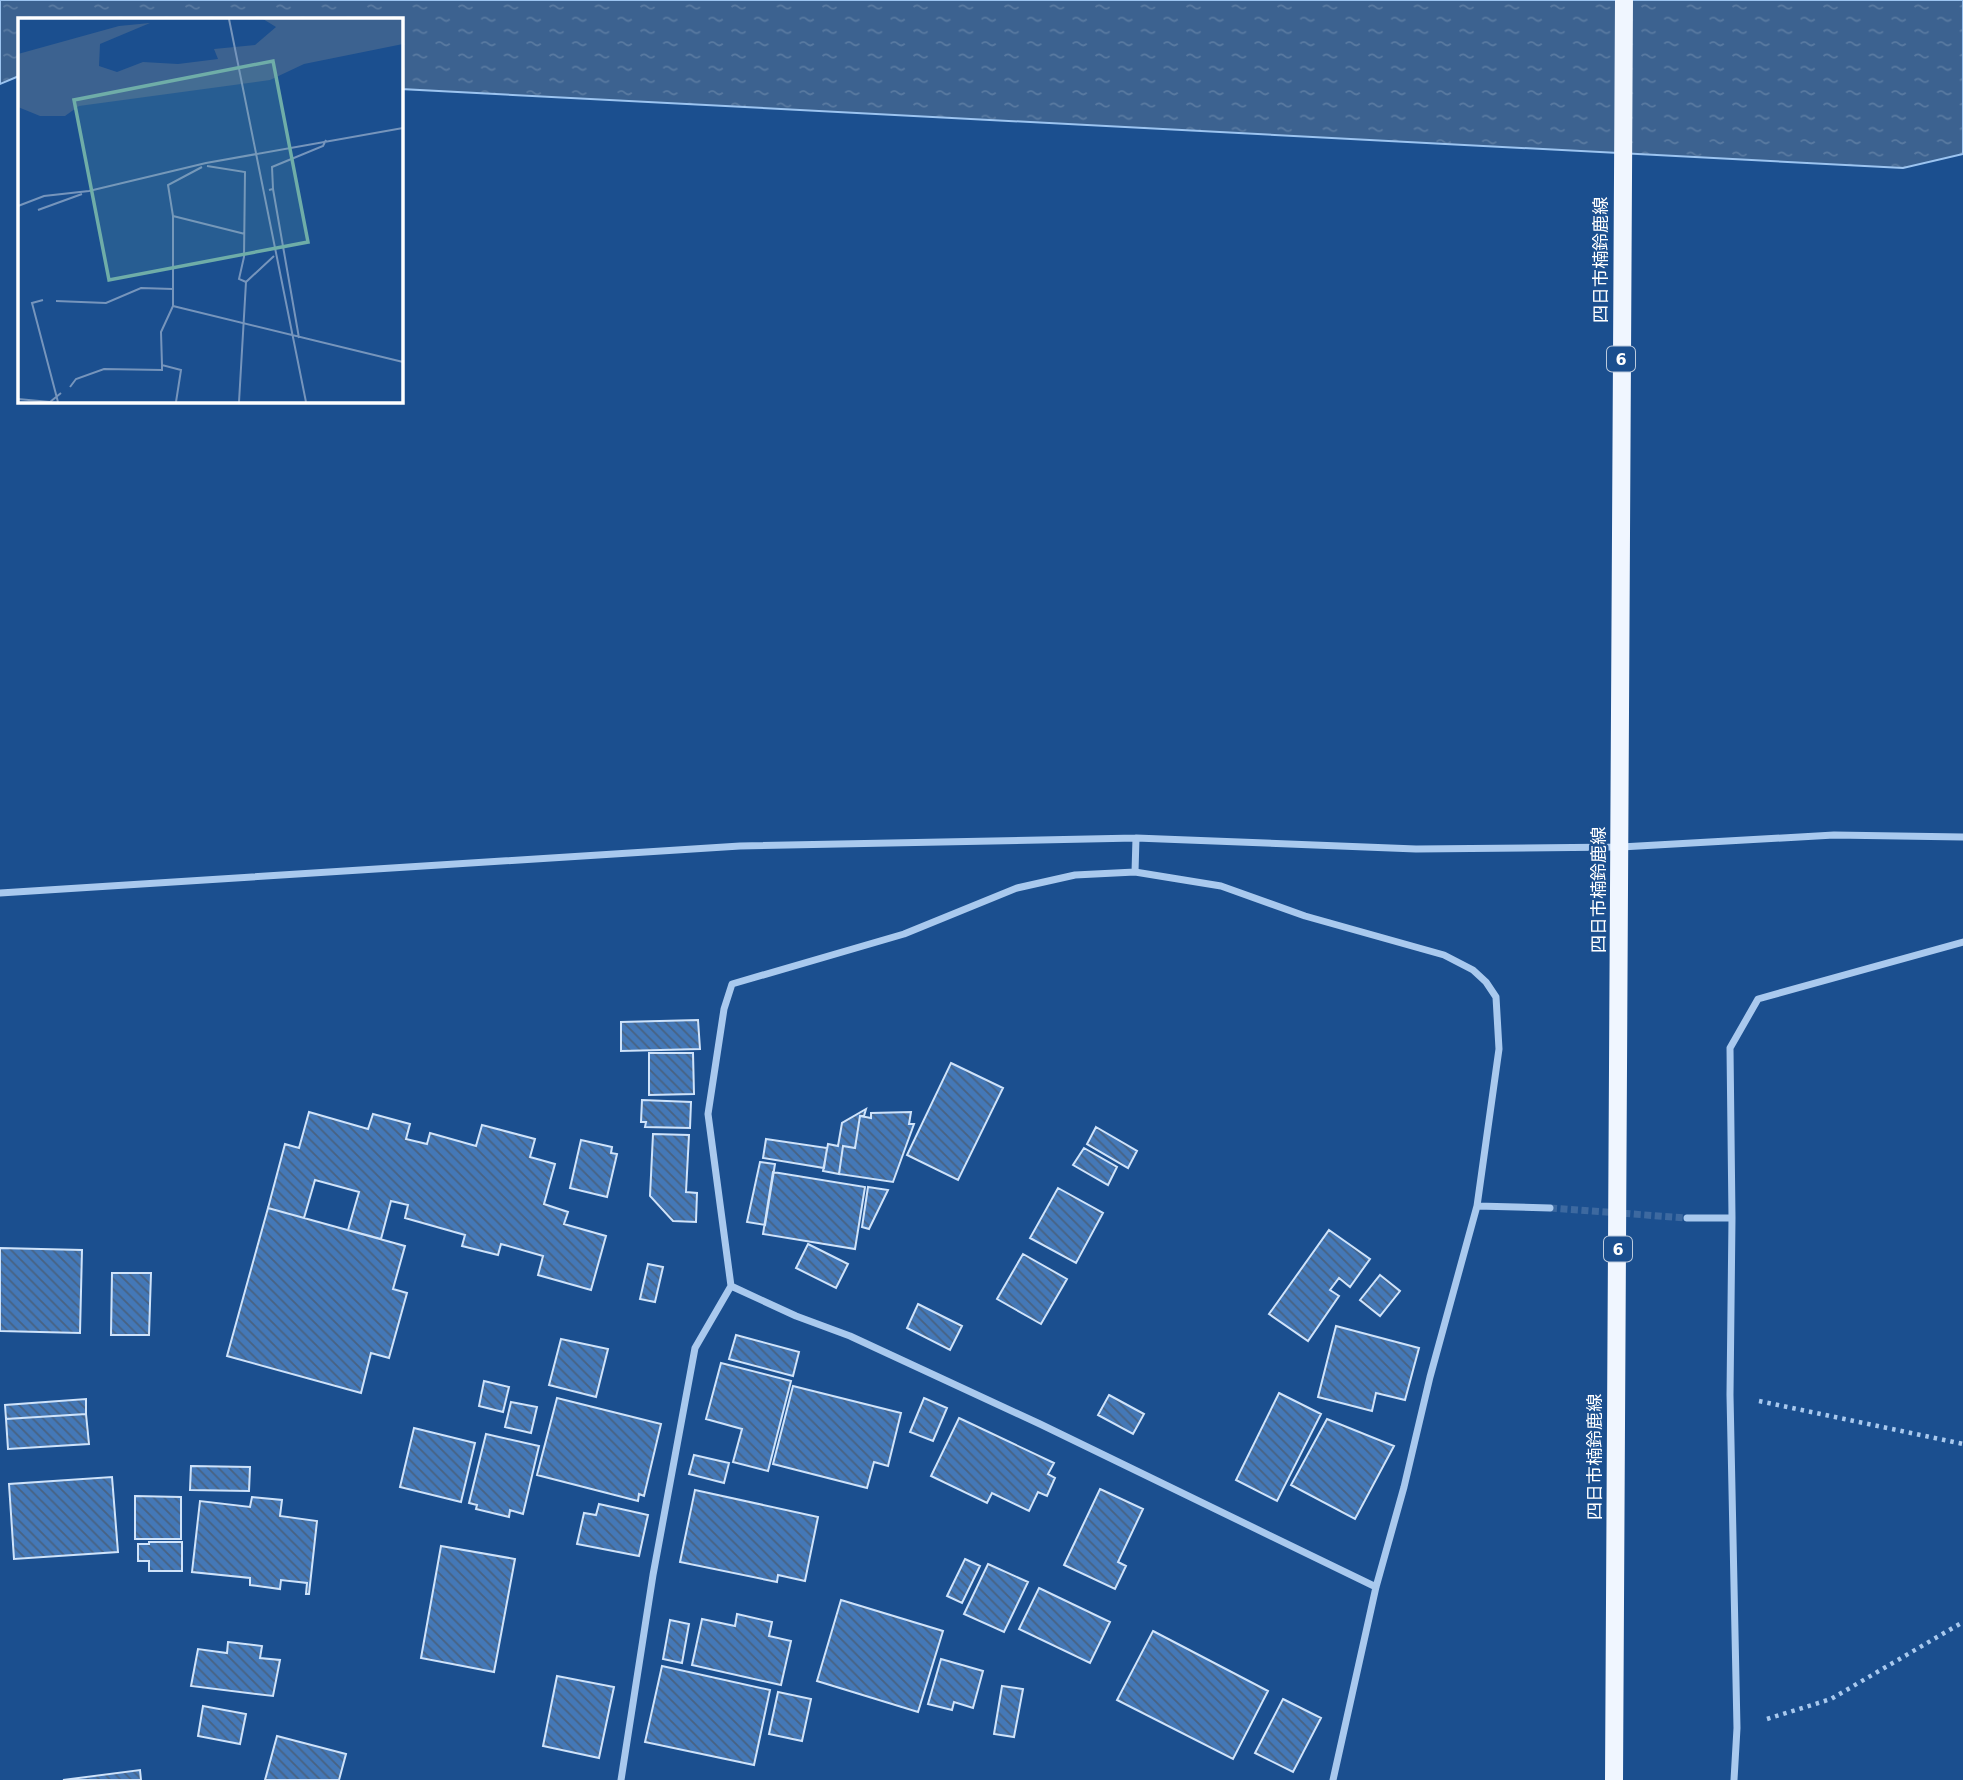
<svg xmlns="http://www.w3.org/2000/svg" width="1963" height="1780" font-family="'DejaVu Sans','Noto Sans JP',sans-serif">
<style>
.water{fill:url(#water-ripples);stroke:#9cc4f0;stroke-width:2}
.building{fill:url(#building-back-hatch);stroke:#cfe3fa;stroke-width:2}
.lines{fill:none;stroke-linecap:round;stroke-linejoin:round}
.minor-tunnel{stroke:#3d69a0;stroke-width:7;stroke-dasharray:7 3.5;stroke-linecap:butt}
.path{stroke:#a9c9ee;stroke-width:4.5;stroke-dasharray:3.5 5;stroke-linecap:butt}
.minor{stroke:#a9c9ee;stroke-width:7}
.primary{stroke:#f0f6ff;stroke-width:18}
.labels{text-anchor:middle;stroke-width:5;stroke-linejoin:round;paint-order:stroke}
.shield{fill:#1b4f8f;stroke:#bbcadd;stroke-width:2}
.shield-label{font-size:16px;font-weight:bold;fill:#fff}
.street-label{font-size:18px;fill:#fff;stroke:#1b4f8f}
.inset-road{fill:none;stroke:#7695bc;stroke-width:2}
.view{fill:#6fada8;fill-opacity:0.15;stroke:#6fada8;stroke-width:3.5}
.inset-edge{fill:none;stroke:#fff;stroke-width:3.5}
</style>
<defs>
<pattern id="water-ripples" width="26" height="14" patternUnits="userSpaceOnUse" patternTransform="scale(1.75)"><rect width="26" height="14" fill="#3c6290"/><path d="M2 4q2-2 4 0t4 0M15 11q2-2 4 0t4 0" fill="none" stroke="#597aa1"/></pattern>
<pattern id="building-back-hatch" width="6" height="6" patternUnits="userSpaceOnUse" patternTransform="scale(1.75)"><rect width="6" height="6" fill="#4478b7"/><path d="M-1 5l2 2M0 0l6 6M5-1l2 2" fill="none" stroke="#486282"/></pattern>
</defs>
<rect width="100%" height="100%" fill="#1b4f8f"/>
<!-- water -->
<path class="water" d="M 0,0 L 1963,0 L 1963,154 L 1903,168 L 401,89 L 401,19 L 19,19 L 19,76 L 0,84 Z"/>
<!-- building -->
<path class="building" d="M 698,1020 L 700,1049 L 621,1051 L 621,1022 Z
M 649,1053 L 693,1053 L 694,1094 L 649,1095 Z
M 951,1063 L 1003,1088 L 958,1180 L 907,1155 Z
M 642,1100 L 691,1102 L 690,1128 L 645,1127 L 646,1122 L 641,1122 Z
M 866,1109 L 864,1116 L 860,1116 L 855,1148 L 843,1146 L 839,1174 L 823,1171 L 828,1144 L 838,1146 L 842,1123 Z
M 309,1112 L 368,1129 L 373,1114 L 410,1124 L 406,1139 L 427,1144 L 430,1133 L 476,1146 L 482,1125 L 535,1139 L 530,1157 L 555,1164 L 544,1204 L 568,1212 L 564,1224 L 606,1236 L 591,1290 L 538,1275 L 543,1256 L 501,1244 L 498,1255 L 462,1246 L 465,1235 L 405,1218 L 408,1205 L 391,1201 L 381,1239 L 348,1230 L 359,1192 L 315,1180 L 304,1218 L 268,1208 L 285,1144 L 299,1148 Z
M 911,1112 L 909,1124 L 914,1124 L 893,1182 L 839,1174 L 843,1146 L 855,1148 L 860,1116 L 871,1118 L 871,1113 Z
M 1096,1127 L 1137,1151 L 1128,1168 L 1087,1144 Z
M 653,1134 L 689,1135 L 686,1192 L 697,1193 L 696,1222 L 673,1221 L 650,1196 Z
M 766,1139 L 827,1148 L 824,1168 L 763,1158 Z
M 581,1140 L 612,1147 L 611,1153 L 617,1154 L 607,1197 L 570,1188 Z
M 1084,1148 L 1117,1167 L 1108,1185 L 1073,1165 Z
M 760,1162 L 775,1164 L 765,1225 L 747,1222 Z
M 773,1172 L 865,1187 L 855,1249 L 763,1234 Z
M 868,1187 L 888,1190 L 869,1229 L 862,1227 Z
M 1058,1188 L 1103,1213 L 1076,1263 L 1030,1238 Z
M 268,1208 L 405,1246 L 393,1289 L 407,1293 L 389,1358 L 371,1353 L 361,1393 L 227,1356 Z
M 1329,1230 L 1370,1259 L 1350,1287 L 1339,1278 L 1330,1290 L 1339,1296 L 1308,1341 L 1269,1314 Z
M 808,1244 L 848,1264 L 836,1288 L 796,1268 Z
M 0,1248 L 82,1250 L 80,1333 L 0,1331 Z
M 1023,1254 L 1067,1279 L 1041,1324 L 997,1299 Z
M 648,1264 L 663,1267 L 655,1302 L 640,1299 Z
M 112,1273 L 151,1273 L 149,1335 L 111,1335 Z
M 1380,1275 L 1400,1291 L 1380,1316 L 1360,1300 Z
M 918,1304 L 962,1326 L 950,1350 L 907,1328 Z
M 1336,1326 L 1419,1348 L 1405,1400 L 1376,1393 L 1372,1411 L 1318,1397 Z
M 736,1335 L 799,1352 L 793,1376 L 729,1359 Z
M 561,1339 L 608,1349 L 596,1397 L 549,1385 Z
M 721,1363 L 791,1381 L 768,1471 L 733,1462 L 742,1429 L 706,1419 Z
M 484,1381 L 509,1387 L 503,1412 L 479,1406 Z
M 793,1386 L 901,1413 L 888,1466 L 874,1462 L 867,1488 L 773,1464 Z
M 1279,1393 L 1321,1414 L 1277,1501 L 1236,1480 Z
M 1109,1395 L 1144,1414 L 1133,1434 L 1098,1415 Z
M 557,1398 L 661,1424 L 644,1496 L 639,1494 L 638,1501 L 537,1475 Z
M 924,1398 L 947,1408 L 933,1441 L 910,1432 Z
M 86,1399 L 86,1414 L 6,1419 L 5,1405 Z
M 511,1402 L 537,1407 L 531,1433 L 505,1427 Z
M 86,1414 L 89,1444 L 8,1449 L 6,1419 Z
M 959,1418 L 1054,1463 L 1048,1474 L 1055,1478 L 1047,1496 L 1038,1492 L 1029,1511 L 992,1493 L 987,1503 L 931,1476 Z
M 1327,1419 L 1394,1446 L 1355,1519 L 1291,1485 Z
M 414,1428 L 475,1443 L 461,1502 L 400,1487 Z
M 486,1434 L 539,1446 L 523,1514 L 510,1510 L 509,1517 L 476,1509 L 477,1505 L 469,1503 Z
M 694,1455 L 729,1463 L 724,1483 L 689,1474 Z
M 191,1466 L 250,1467 L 249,1491 L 190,1490 Z
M 112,1477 L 118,1552 L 14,1559 L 9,1484 Z
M 1100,1489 L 1143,1509 L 1118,1562 L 1126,1566 L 1115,1589 L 1064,1565 Z
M 695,1490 L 818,1517 L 805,1581 L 778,1575 L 777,1582 L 680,1562 Z
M 135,1496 L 181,1497 L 181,1539 L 135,1539 Z
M 252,1497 L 282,1500 L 280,1516 L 317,1521 L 309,1594 L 306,1594 L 307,1583 L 281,1580 L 280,1589 L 250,1585 L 250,1578 L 192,1572 L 200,1501 L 250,1507 Z
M 599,1504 L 648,1515 L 639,1556 L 577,1544 L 584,1513 L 596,1515 Z
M 149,1542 L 182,1542 L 182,1571 L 149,1571 L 149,1561 L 138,1561 L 138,1544 L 149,1544 Z
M 441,1546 L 515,1559 L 494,1672 L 421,1658 Z
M 965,1559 L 980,1566 L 962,1603 L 947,1596 Z
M 988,1564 L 1028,1582 L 1004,1632 L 964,1614 Z
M 1039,1588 L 1110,1622 L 1090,1663 L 1019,1629 Z
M 841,1600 L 943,1631 L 918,1712 L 817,1681 Z
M 737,1614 L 772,1622 L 769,1636 L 791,1641 L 781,1685 L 692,1665 L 702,1619 L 735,1626 Z
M 670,1620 L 689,1624 L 682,1663 L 663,1659 Z
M 1153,1631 L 1268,1691 L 1233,1759 L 1117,1700 Z
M 228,1642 L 262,1646 L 260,1658 L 280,1660 L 273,1696 L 191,1686 L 198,1649 L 227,1653 Z
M 941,1659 L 983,1671 L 973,1708 L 954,1702 L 952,1710 L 928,1704 Z
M 662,1666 L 770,1690 L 754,1765 L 645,1742 Z
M 557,1676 L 614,1687 L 599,1758 L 543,1746 Z
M 1002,1686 L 1023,1689 L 1014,1737 L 994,1734 Z
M 778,1692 L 811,1699 L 802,1741 L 769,1734 Z
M 1283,1699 L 1321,1718 L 1293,1772 L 1255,1753 Z
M 203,1706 L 246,1714 L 240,1744 L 198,1736 Z
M 277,1736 L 346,1754 L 339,1780 L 265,1780 Z
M 140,1770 L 141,1780 L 63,1780 Z"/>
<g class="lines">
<!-- minor-tunnel -->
<path class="minor-tunnel" d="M 1550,1208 L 1687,1218"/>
<!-- path -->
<path class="path" d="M 1759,1401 L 1963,1444
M 1767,1719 L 1831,1699 L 1963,1622"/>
<!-- minor -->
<path class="minor" d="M 1136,838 L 1135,872 L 1221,886 L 1305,916 L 1444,955 L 1473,970 L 1486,982 L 1496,997 L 1499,1049 L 1477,1206 L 1430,1377 L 1404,1487 L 1376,1587 L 1333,1780
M 0,893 L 740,846 L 1136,838 L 1416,849 L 1621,847 L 1834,835 L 1963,837
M 1477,1206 L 1550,1208
M 1687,1218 L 1732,1218 L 1730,1048 L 1758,999 L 1963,942
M 1732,1218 L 1730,1395 L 1737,1728 L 1734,1780
M 731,1286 L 796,1316 L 850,1336 L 1040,1424 L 1376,1587
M 621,1780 L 653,1575 L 695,1348 L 731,1286 L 708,1114 L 724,1009 L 732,984 L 904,934 L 1017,888 L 1075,875 L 1135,872"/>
<!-- primary -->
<path class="primary" d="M 1614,1780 L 1624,0"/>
</g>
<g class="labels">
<!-- shield labels -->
<g class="shield">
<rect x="1607" y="346.5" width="28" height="25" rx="5"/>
<rect x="1604" y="1236.5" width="28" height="25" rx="5"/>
</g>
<g class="shield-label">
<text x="1621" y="365">6</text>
<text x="1618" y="1255">6</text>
</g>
<!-- street labels -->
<g class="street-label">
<text transform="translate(1601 260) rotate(-90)" y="6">四日市楠鈴鹿線</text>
<text transform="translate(1599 890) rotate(-90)" y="6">四日市楠鈴鹿線</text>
<text transform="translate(1595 1457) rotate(-90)" y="6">四日市楠鈴鹿線</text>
</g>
</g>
<!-- overview -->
<g transform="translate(18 18)">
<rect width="385" height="385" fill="#1b4f8f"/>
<path d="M 245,1 L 385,1 L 385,26 L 286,46 L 252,62 L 61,88 L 47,98 L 22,98 L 0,89 L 0,36 L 101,8 L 132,5 L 82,26 L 81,48 L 99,54 L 125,44 L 160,46 L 200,41 L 196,31 L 237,27 L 258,9 Z" fill="#3c6290"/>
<path class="inset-road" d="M 211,1 L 288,384M 189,148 L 227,154 L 226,239 L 221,261 L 228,264M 255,171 L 281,320M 251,172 L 255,171 L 254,149 L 305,128 L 308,122M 0,188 L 26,178 L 71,173 L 188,145 L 385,110M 20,192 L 64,176M 155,198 L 227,216M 25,282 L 14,285 L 40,384M 38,283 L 88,285 L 123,270 L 155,271M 155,288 L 385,344M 144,347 L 143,314 L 155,288 L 155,198 L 150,167 L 184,149M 52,369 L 58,361 L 86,351 L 144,352 L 144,347 L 163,352 L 158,384M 0,381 L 32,384 L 43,375M 221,384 L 228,264 L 256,238"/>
<path class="view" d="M 255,43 L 290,224 L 91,262 L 56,82 Z"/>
<rect width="385" height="385" class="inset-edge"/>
</g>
</svg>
